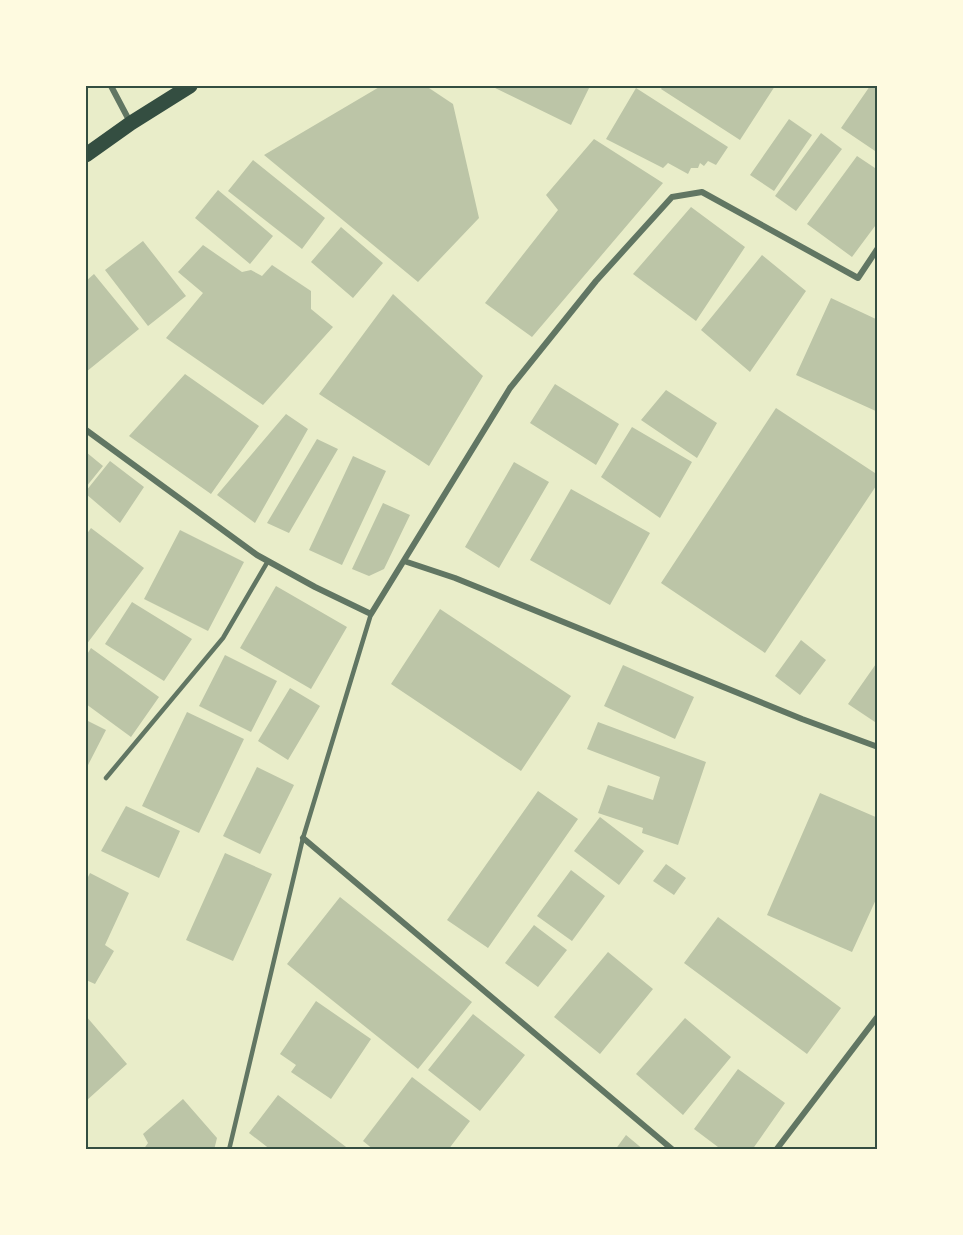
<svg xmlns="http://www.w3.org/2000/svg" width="963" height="1235" font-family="'PT Sans Narrow',sans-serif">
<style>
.building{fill:#bcc5a7}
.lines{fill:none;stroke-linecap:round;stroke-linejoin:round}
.service{stroke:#617663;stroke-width:4.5}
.minor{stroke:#617663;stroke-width:6}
.primary{stroke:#344e41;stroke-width:15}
.neatline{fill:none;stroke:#344e41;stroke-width:2}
</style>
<rect width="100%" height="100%" fill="#e9edc9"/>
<!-- building -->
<path class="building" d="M 381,86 L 426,86 L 453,104 L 479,218 L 418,282 L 264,155 Z
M 491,86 L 590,86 L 571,125 Z
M 663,86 L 775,86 L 740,140 L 661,89 Z
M 870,86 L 878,86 L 878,153 L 841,128 Z
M 636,88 L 728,147 L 716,165 L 708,161 L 704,166 L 700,163 L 698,168 L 691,168 L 688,174 L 668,163 L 663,168 L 606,139 Z
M 789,119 L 812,135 L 774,191 L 750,175 Z
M 821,133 L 842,149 L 796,211 L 775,196 Z
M 594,139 L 663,183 L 532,337 L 485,303 L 558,210 L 546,195 Z
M 857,156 L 878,170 L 878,222 L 852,257 L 807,224 Z
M 253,160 L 325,218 L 302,249 L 228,191 Z
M 218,190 L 273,236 L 250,264 L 195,218 Z
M 691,207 L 745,247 L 696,321 L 633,274 Z
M 341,227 L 383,263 L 353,298 L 311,262 Z
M 143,241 L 186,296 L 148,326 L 105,270 Z
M 203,245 L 242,272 L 251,270 L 262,276 L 272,265 L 311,291 L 311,309 L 333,327 L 263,405 L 166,338 L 203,293 L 178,272 Z
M 762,255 L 806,291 L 750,372 L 701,330 Z
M 94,274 L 139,329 L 86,372 L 86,281 Z
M 393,294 L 483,376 L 429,466 L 319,394 Z
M 831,298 L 878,320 L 878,412 L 796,375 Z
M 185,374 L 259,426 L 211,494 L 129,436 Z
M 555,384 L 619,424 L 596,465 L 530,423 Z
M 666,390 L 717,423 L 697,458 L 641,420 Z
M 776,408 L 878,475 L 878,483 L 765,653 L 661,583 Z
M 286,414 L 308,429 L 255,523 L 217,495 Z
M 632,427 L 692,462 L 660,518 L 601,477 Z
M 317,439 L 338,449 L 289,533 L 267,523 Z
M 86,452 L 103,466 L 86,487 Z
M 353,456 L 386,471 L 342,565 L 309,550 Z
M 110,461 L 144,487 L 120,523 L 86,494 L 86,491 Z
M 514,462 L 549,482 L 499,568 L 465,547 Z
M 571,489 L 650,533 L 610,605 L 530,560 Z
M 383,503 L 410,515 L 384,569 L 369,576 L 352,569 Z
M 91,528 L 144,568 L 86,645 L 86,535 Z
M 180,530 L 244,562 L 208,631 L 144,599 Z
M 276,586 L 347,627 L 311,689 L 240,648 Z
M 132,602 L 192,639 L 164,681 L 105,644 Z
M 440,609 L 571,696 L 521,771 L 391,684 Z
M 801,640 L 826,660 L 800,695 L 775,676 Z
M 91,648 L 159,697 L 131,737 L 86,704 L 86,656 Z
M 225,655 L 277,681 L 251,732 L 199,706 Z
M 878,661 L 878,724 L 848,704 Z
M 623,665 L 694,697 L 675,739 L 604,706 Z
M 290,688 L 320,706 L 288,760 L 258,741 Z
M 187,712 L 244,739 L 199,833 L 142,806 Z
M 86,720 L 106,730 L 86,769 Z
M 598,722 L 706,762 L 678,845 L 642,833 L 643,828 L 598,813 L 608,785 L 653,800 L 660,777 L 587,749 Z
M 257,767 L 294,785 L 260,854 L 223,836 Z
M 538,791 L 578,819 L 488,948 L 447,920 Z
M 820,793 L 878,818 L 878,895 L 852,952 L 767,915 Z
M 126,806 L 180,831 L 159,878 L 101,851 Z
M 600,817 L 644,851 L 619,885 L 574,851 Z
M 225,853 L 272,874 L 233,961 L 186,940 Z
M 666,864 L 686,878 L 674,895 L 653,881 Z
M 571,870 L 605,896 L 572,941 L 537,916 Z
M 90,873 L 129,893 L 105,945 L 114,951 L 95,984 L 86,980 L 86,881 Z
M 340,897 L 472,1002 L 418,1069 L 287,964 Z
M 718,917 L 841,1008 L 807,1054 L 684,963 Z
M 534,925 L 567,950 L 538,987 L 505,963 Z
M 608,952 L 653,989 L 600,1054 L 554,1017 Z
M 316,1001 L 371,1039 L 331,1099 L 291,1072 L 296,1065 L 280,1054 Z
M 473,1014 L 525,1055 L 480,1111 L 428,1070 Z
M 86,1016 L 127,1064 L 86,1101 Z
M 685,1018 L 731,1057 L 683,1115 L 636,1074 Z
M 738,1069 L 785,1103 L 752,1150 L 722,1150 L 694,1129 Z
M 412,1077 L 470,1121 L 448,1150 L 374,1150 L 363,1141 Z
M 278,1095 L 350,1150 L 271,1150 L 249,1133 Z
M 183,1099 L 217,1138 L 214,1150 L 143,1150 L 148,1143 L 143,1134 Z
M 626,1135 L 644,1150 L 615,1150 Z"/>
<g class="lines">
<!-- service -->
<path class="service" d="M 106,778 L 223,638 L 268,561
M 229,1150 L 303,838 L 371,614"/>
<!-- minor -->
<path class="minor" d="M 111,86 L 130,122
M 86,430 L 257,555 L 315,587 L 371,614 L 510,388 L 596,281 L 672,197 L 702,192 L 858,278 L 878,248
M 404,561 L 455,578 L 802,719 L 878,747
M 303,838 L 673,1150
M 776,1150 L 878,1016"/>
<!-- primary -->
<path class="primary" d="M 86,155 L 131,123 L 190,86"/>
</g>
<!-- border -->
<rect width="963" height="1235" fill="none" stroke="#fefae0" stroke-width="174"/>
<rect x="87" y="87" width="789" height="1061" class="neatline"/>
</svg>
